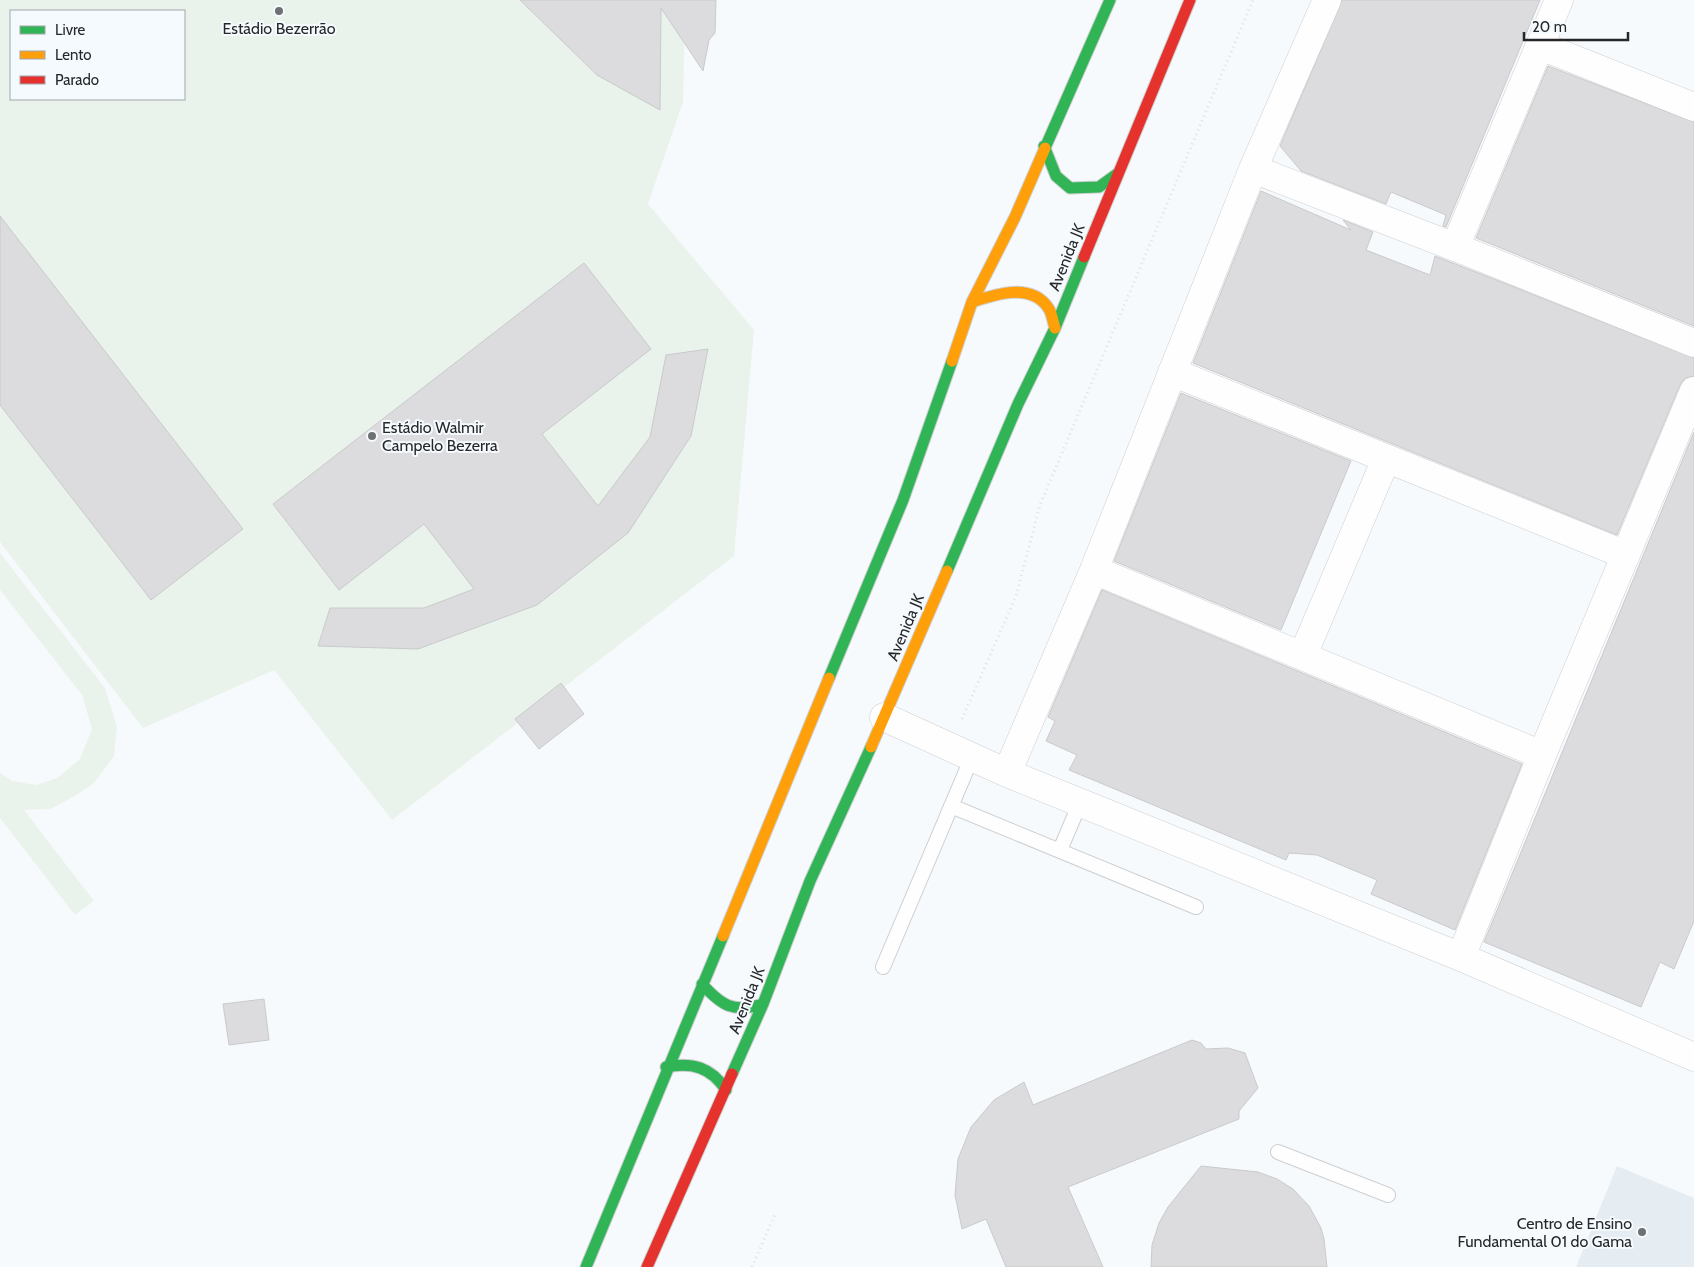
<svg xmlns="http://www.w3.org/2000/svg" width="1694" height="1267" font-family="Cabin,sans-serif">
<style>
.built{fill:#e5edf3}
.green{fill:#e9f3eb;fill-rule:evenodd}
.building{fill:#dcdcde;stroke:#c9cacb}
.lines{fill:none;stroke-linecap:round;stroke-linejoin:round}
.lane-casing{stroke:#cdcfd1;stroke-width:16}
.street-casing{stroke:#cdcfd1;stroke-width:29}
.fast-casing{stroke:#cdcfd1;stroke-width:13}
.slow-casing{stroke:#cdcfd1;stroke-width:13}
.jam-casing{stroke:#cdcfd1;stroke-width:13}
.path{stroke:#dfe0e1;stroke-width:3;stroke-dasharray:1 4;stroke-linecap:butt}
.lane{stroke:#fefeff;stroke-width:14}
.street{stroke:#fefeff;stroke-width:28}
.fast{stroke:#30b455;stroke-width:11}
.slow{stroke:#ff9f0a;stroke-width:11}
.jam{stroke:#e5322d;stroke-width:11}
.poi-dot{fill:#6e7173;stroke:#f5fafe;stroke-width:2}
.labels{text-anchor:middle;stroke-width:4;stroke-linejoin:round;paint-order:stroke}
.poi-label{font-size:16px;fill:#252729;stroke:#f5fafe}
.street-label{font-size:16px;fill:#252729;stroke:#f5fafe}
</style>
<rect width="100%" height="100%" fill="#f7fafc"/>
<!-- built -->
<path class="built" d="M 1617,1166 L 1694,1198 L 1694,1267 L 1576,1267 Z"/>
<!-- green -->
<path class="green" d="M 0,0 L 681,0 L 685,16 L 683,102 L 648,204 L 754,330 L 734,556 L 392,820 L 274,670 L 143,728 L 0,542 ZM 11,11 L 184,11 L 184,99 L 11,99 Z
M 0,553 L 105,688 L 117,727 L 114,756 L 94,783 L 75,796 L 50,809 L 24,810 L 94,901 L 75,915 L 0,818 L 0,773 L 12,781 L 36,785 L 57,778 L 80,759 L 92,729 L 82,695 L 0,590 Z"/>
<!-- building -->
<path class="building" d="M 520,0 L 716,0 L 715,33 L 709,40 L 703,71 L 661,8 L 660,110 L 597,75 Z
M 1342,0 L 1540,0 L 1446,227 L 1443,226 L 1446,215 L 1391,192 L 1386,204 L 1301,171 L 1280,146 Z
M 1548,66 L 1694,122 L 1694,326 L 1476,238 Z
M 1261,191 L 1351,230 L 1343,220 L 1373,232 L 1366,250 L 1430,275 L 1435,256 L 1694,358 L 1694,376 L 1685,378 L 1680,385 L 1617,535 L 1193,363 Z
M 0,216 L 243,529 L 151,600 L 0,405 Z
M 584,263 L 651,349 L 542,434 L 598,506 L 650,437 L 666,355 L 708,349 L 691,436 L 628,533 L 537,605 L 418,649 L 318,646 L 330,608 L 424,608 L 474,589 L 424,524 L 339,590 L 273,504 Z
M 1181,393 L 1351,461 L 1281,630 L 1114,561 Z
M 1694,432 L 1694,921 L 1674,969 L 1660,962 L 1641,1007 L 1484,942 Z
M 1102,590 L 1522,764 L 1455,930 L 1371,894 L 1377,880 L 1317,855 L 1289,853 L 1286,860 L 1069,770 L 1077,755 L 1046,741 L 1055,721 L 1048,717 Z
M 561,683 L 584,714 L 539,749 L 515,719 Z
M 264,999 L 269,1040 L 229,1045 L 223,1004 Z
M 1192,1040 L 1201,1043 L 1206,1049 L 1228,1048 L 1245,1053 L 1258,1088 L 1239,1111 L 1239,1119 L 1068,1187 L 1103,1267 L 1006,1267 L 986,1219 L 962,1229 L 955,1195 L 958,1159 L 971,1127 L 994,1100 L 1024,1082 L 1033,1105 Z
M 1201,1166 L 1258,1172 L 1277,1179 L 1293,1189 L 1309,1206 L 1321,1228 L 1324,1239 L 1327,1267 L 1151,1267 L 1152,1245 L 1159,1223 L 1168,1207 Z"/>
<g class="lines">
<!-- lane casing -->
<g class="lane-casing">
<path id="lane" d="M 951,806 L 1196,907
M 1060,850 L 1080,803
M 883,967 L 972,757
M 1278,1152 L 1388,1195"/>
</g>
<!-- street casing -->
<g class="street-casing">
<path id="street" d="M 1541,46 L 1694,107
M 1253,169 L 1455,247 L 1694,343
M 1455,247 L 1559,0
M 1172,372 L 1626,555
M 1094,570 L 1542,755
M 1303,655 L 1386,459
M 884,717 L 1007,773 L 1461,957 L 1694,1057
M 1007,773 L 1094,570 L 1253,169 L 1327,0
M 1461,957 L 1542,755 L 1694,391"/>
</g>
<!-- fast casing -->
<g class="fast-casing">
<path id="fast" d="M 1044,146 L 1056,176 L 1070,188 L 1099,187 L 1117,174
M 1045,148 L 1110,0
M 947,571 L 1018,404 L 1055,328 L 1084,257
M 829,678 L 903,500 L 952,361
M 702,984 C 722,1006 733,1013 763,1004
M 666,1067 C 692,1062 711,1067 726,1090
M 732,1074 L 763,1004 L 810,881 L 871,747
M 586,1267 L 723,936"/>
</g>
<!-- slow casing -->
<g class="slow-casing">
<path id="slow" d="M 972,302 C 996,294 1032,282 1049,309 C 1052,314 1053,322 1055,328
M 952,361 L 972,302 L 1015,217 L 1045,148
M 871,747 L 947,571
M 723,936 L 829,678"/>
</g>
<!-- jam casing -->
<g class="jam-casing">
<path id="jam" d="M 1084,257 L 1190,0
M 647,1267 L 732,1074"/>
</g>
<!-- path -->
<path class="path" d="M 962,719 L 1016,596 L 1040,505 L 1253,0
M 752,1267 L 776,1212"/>
<!-- lane -->
<use href="#lane" class="lane"/>
<!-- street -->
<use href="#street" class="street"/>
<!-- fast -->
<use href="#fast" class="fast"/>
<!-- slow -->
<use href="#slow" class="slow"/>
<!-- jam -->
<use href="#jam" class="jam"/>
</g>
<!-- markers -->
<g class="poi-dot">
<circle cx="279" cy="11" r="5"/>
<circle cx="372" cy="436" r="5"/>
<circle cx="1642" cy="1232" r="5"/>
</g>
<g class="labels">
<!-- poi labels -->
<g class="poi-label">
<text x="279" y="34">Estádio Bezerrão</text>
<text x="382" y="433" text-anchor="start">Estádio Walmir<tspan x="382" dy="18">Campelo Bezerra</tspan></text>
<text x="1632" y="1229" text-anchor="end">Centro de Ensino<tspan x="1632" dy="18">Fundamental 01 do Gama</tspan></text>
</g>
<!-- street labels -->
<g class="street-label">
<text transform="translate(1066 257) rotate(-68)" y="6">Avenida JK</text>
<text transform="translate(905 627) rotate(-67)" y="6">Avenida JK</text>
<text transform="translate(746 1000) rotate(-68)" y="6">Avenida JK</text>
</g>
</g>
<!-- legend -->
<rect x="10" y="10" width="175" height="90" fill="#f5fafe" stroke="#a2a6a9"/>
<rect x="20" y="26" width="25" height="8" fill="#30b455" stroke="#a2a6a9"/>
<text x="55" y="35" font-size="15" fill="#252729">Livre</text>
<rect x="20" y="51" width="25" height="8" fill="#ff9f0a" stroke="#a2a6a9"/>
<text x="55" y="60" font-size="15" fill="#252729">Lento</text>
<rect x="20" y="76" width="25" height="8" fill="#e5322d" stroke="#a2a6a9"/>
<text x="55" y="85" font-size="15" fill="#252729">Parado</text>
<!-- scale -->
<path d="M1524 32v8h104v-8" fill="none" stroke="#252729" stroke-width="2.5"/>
<text x="1532" y="32" font-size="15" fill="#252729" stroke="#f5fafe" stroke-width="4" paint-order="stroke">20 m</text>
</svg>
